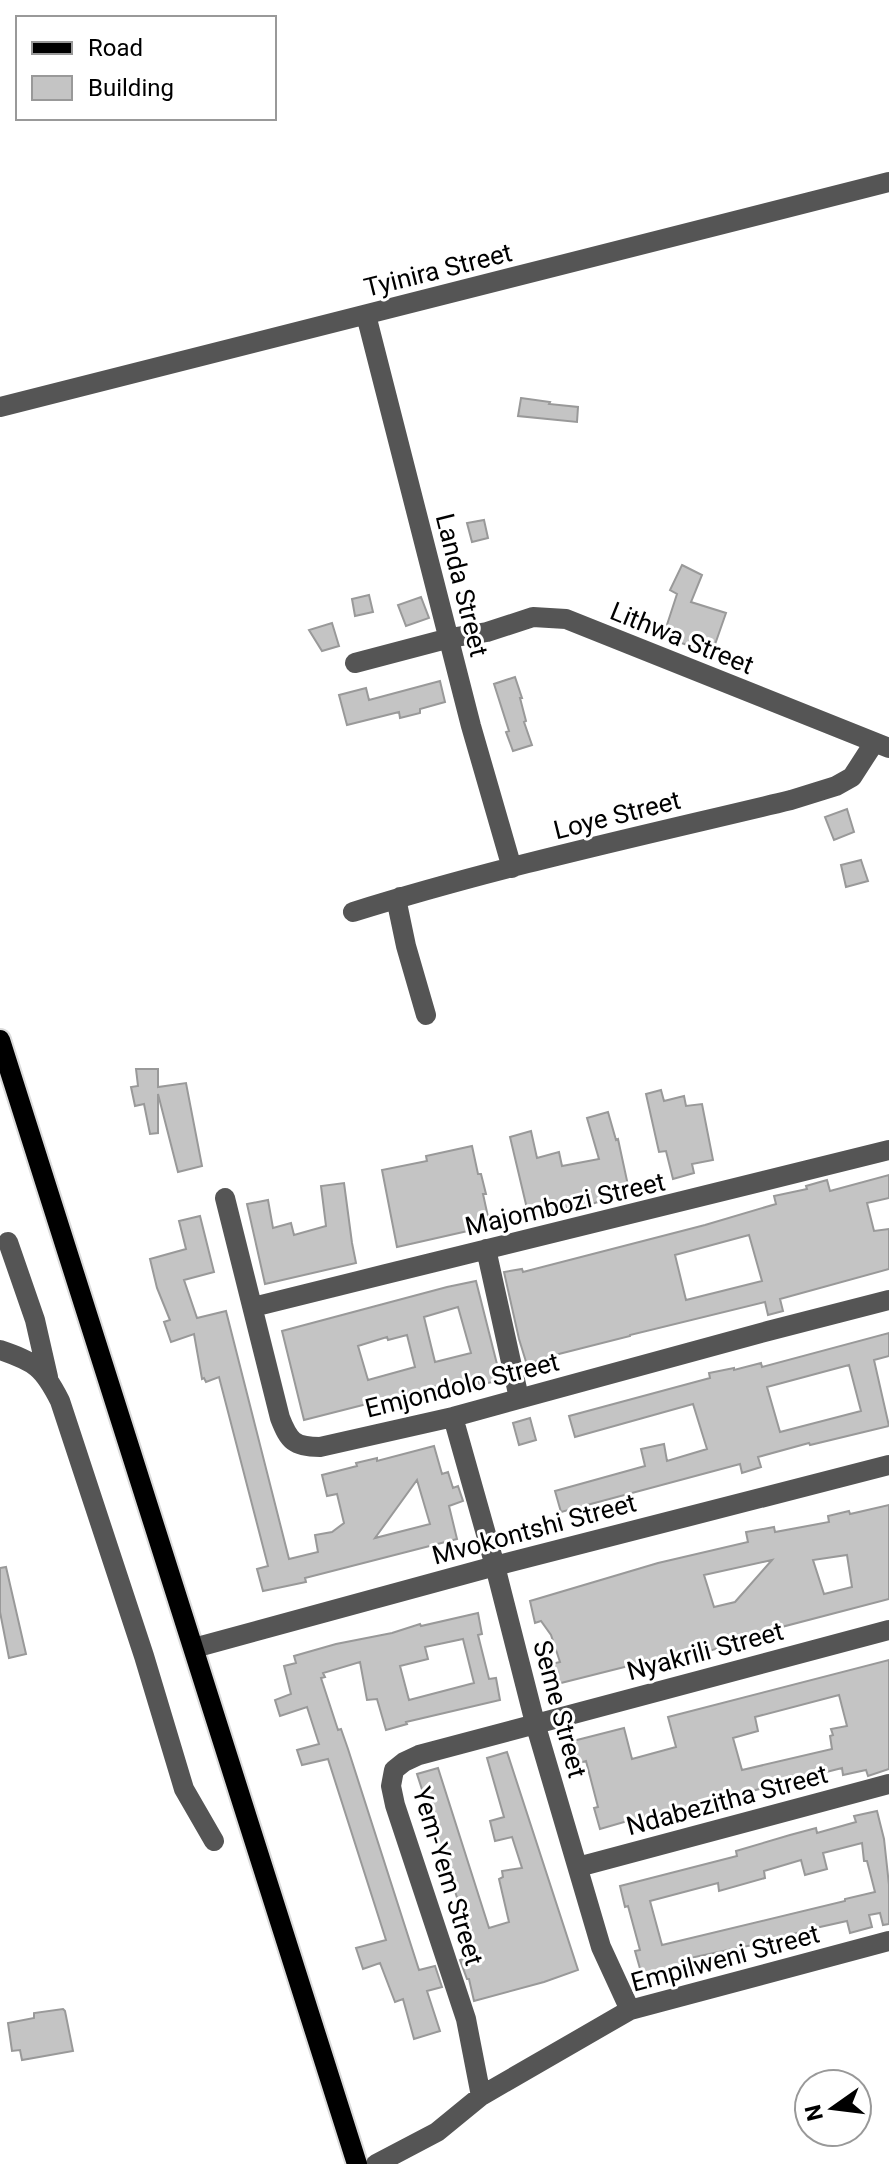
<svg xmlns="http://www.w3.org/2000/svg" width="889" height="2164" font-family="Roboto,sans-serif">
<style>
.building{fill:#c4c4c4;stroke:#999;stroke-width:2;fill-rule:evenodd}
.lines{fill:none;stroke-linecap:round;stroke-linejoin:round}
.major-casing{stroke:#dbdbdb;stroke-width:24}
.minor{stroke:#555;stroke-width:20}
.major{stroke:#000;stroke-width:20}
.labels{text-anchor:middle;stroke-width:6;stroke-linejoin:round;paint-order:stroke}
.street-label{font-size:26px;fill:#000;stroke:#fff}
</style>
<rect width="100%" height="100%" fill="#fff"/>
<!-- building -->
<path class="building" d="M 521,398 L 550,402 L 549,404 L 578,407 L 577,422 L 518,416 Z
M 484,520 L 488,538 L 472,542 L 467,523 Z
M 682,565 L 702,575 L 691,602 L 726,613 L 712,653 L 663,637 L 677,594 L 670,590 Z
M 369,595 L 373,612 L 355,616 L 352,599 Z
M 421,597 L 429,618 L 406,626 L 398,605 Z
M 332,623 L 339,646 L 322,651 L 309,630 Z
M 515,677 L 522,698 L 520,698 L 526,721 L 524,722 L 532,745 L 513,751 L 506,732 L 509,731 L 494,684 Z
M 440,681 L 445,702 L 420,709 L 420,713 L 400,718 L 399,712 L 347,725 L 339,695 L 366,688 L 369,700 Z
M 847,809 L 854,832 L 834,840 L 825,817 Z
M 861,860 L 868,881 L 846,887 L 841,865 Z
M 136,1069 L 158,1069 L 158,1087 L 186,1083 L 202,1166 L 178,1172 L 158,1094 L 158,1133 L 150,1134 L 144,1104 L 135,1106 L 131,1087 L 138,1086 Z
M 661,1090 L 664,1101 L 684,1096 L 686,1106 L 702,1104 L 713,1160 L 692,1164 L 694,1173 L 673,1179 L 666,1151 L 659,1152 L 646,1094 Z
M 608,1112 L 616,1140 L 618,1139 L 629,1190 L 600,1197 L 601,1201 L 579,1208 L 578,1205 L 529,1217 L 510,1137 L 531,1131 L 537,1158 L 559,1152 L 562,1166 L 599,1159 L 587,1118 Z
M 472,1146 L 478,1174 L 481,1174 L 486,1194 L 483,1194 L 490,1226 L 397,1247 L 382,1170 L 427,1161 L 426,1156 Z
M 889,1175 L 889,1198 L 867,1203 L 874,1231 L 889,1229 L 889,1269 L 780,1299 L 783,1311 L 768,1315 L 765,1302 L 630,1335 L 630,1336 L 547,1357 L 527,1365 L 519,1339 L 504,1272 L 522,1269 L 523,1272 L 705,1225 L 776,1204 L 774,1196 L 807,1189 L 806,1186 L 827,1180 L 830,1191 ZM 749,1235 L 762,1281 L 686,1300 L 675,1255 Z
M 344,1183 L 352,1243 L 356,1263 L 265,1284 L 247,1204 L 268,1200 L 273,1228 L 291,1223 L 294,1235 L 326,1226 L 321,1186 Z
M 200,1216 L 214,1272 L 184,1280 L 197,1318 L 226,1311 L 289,1559 L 318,1552 L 315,1535 L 332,1532 L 344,1523 L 337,1494 L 327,1496 L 322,1475 L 357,1466 L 356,1463 L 377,1458 L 377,1461 L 434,1446 L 442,1474 L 448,1472 L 453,1488 L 458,1486 L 463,1501 L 449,1506 L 457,1539 L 305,1578 L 306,1582 L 263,1591 L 257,1569 L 268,1566 L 219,1377 L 206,1382 L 204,1378 L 202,1379 L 194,1334 L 171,1342 L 164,1322 L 170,1320 L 157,1288 L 150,1259 L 186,1249 L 179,1221 ZM 417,1480 L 430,1524 L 375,1538 Z
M 476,1281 L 501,1380 L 479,1385 L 477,1376 L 304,1420 L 282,1331 L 447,1287 ZM 458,1307 L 471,1353 L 435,1362 L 424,1317 ZM 407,1335 L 415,1367 L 368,1380 L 358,1346 L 387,1337 L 388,1340 Z
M 889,1333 L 889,1356 L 874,1360 L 889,1426 L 810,1445 L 809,1443 L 758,1457 L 761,1467 L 742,1473 L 740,1464 L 561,1512 L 555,1491 L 645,1466 L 641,1449 L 664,1444 L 667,1461 L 707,1449 L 693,1404 L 575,1437 L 569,1416 L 710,1378 L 709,1373 L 734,1368 L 734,1370 L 761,1363 L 762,1367 ZM 849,1365 L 861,1411 L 780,1432 L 767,1387 Z
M 530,1418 L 536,1440 L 519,1445 L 513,1423 Z
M 889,1505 L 889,1599 L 728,1641 L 729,1645 L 709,1651 L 708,1646 L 549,1686 L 543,1666 L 560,1662 L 551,1635 L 541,1621 L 535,1623 L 530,1601 L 658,1563 L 748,1542 L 746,1532 L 774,1527 L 775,1532 L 829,1522 L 828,1516 L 849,1511 L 850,1514 ZM 847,1555 L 852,1587 L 824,1594 L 813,1560 ZM 772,1560 L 735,1602 L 714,1607 L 704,1575 Z
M 6,1567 L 26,1654 L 9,1658 L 0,1612 L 0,1568 Z
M 478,1613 L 482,1634 L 478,1635 L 489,1679 L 496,1678 L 500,1700 L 406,1722 L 407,1724 L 386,1730 L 377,1699 L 367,1700 L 360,1662 L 323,1673 L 325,1677 L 321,1678 L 338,1730 L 341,1729 L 348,1749 L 419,1970 L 435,1966 L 442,1987 L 427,1991 L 440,2031 L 414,2039 L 403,1999 L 395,2002 L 380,1963 L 363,1969 L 356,1948 L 386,1940 L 328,1759 L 302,1765 L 297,1750 L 319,1744 L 307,1707 L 280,1716 L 275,1700 L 291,1694 L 284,1666 L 296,1663 L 294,1656 L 336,1644 L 392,1633 L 420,1624 L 421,1626 ZM 463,1639 L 474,1683 L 409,1700 L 400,1666 L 428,1659 L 425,1647 Z
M 889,1660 L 889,1769 L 868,1776 L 866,1770 L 843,1775 L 842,1768 L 681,1809 L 631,1820 L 600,1829 L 594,1808 L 598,1807 L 586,1761 L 579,1763 L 573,1741 L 624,1728 L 632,1759 L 676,1747 L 668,1717 ZM 839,1695 L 847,1726 L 831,1729 L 833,1735 L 830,1736 L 832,1749 L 742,1770 L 733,1738 L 758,1731 L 755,1717 Z
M 507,1752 L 578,1970 L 544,1982 L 474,2001 L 469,1979 L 467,1979 L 460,1960 L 475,1954 L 473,1947 L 417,1774 L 438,1768 L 489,1928 L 509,1922 L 499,1879 L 503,1877 L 502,1871 L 522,1868 L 512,1837 L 495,1841 L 490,1821 L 504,1817 L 487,1758 Z
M 877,1811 L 884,1839 L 889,1885 L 889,1924 L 883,1925 L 880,1913 L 869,1915 L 872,1927 L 850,1933 L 847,1921 L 811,1929 L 762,1943 L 690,1958 L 691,1962 L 661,1970 L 662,1974 L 643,1979 L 635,1951 L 640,1950 L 628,1906 L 625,1907 L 620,1886 L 737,1856 L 736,1851 L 790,1835 L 816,1828 L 817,1833 L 856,1822 L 854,1816 ZM 862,1843 L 864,1861 L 867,1861 L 875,1892 L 845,1899 L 845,1901 L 662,1945 L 650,1901 L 718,1883 L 719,1891 L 765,1878 L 764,1871 L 801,1860 L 805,1875 L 827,1869 L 823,1853 Z
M 63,2009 L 65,2011 L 73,2051 L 22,2060 L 20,2050 L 12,2051 L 8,2023 L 34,2018 L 34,2013 Z"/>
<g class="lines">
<!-- major casing -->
<g class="major-casing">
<path id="major" d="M 0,1040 L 357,2164"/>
</g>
<!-- minor -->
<path class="minor" d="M 366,315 L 471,726 L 512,868
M 0,407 L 889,182
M 355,663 L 450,638 L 487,632 L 533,617 L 566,619 L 889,748
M 400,897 L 397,903 L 406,946 L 426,1015
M 353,912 C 497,867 645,835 791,800 L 836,786 L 852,777 L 874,743
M 225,1198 L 280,1418 C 289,1441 294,1447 320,1447 L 453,1417 L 768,1331 L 889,1300
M 8,1242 L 35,1320 L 48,1377
M 486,1249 L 519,1398
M 253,1307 C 465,1254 678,1204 889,1150
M 0,1350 C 35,1362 43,1367 60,1401 L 144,1656 L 184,1789 L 214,1841
M 453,1417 L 495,1566 L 535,1723 L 601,1947 L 630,2010
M 194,1648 L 495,1566 L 889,1465
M 578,1867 L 889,1784
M 481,2096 L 466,2019 L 395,1805 L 391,1786 L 394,1770 L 404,1762 L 419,1755 L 889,1630
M 376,2164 L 437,2132 L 481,2096 L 630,2010 L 889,1941"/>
<!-- major -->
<use href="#major" class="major"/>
</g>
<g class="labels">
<!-- street labels -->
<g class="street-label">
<text transform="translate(438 270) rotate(-14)" y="9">Tyinira Street</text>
<text transform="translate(462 585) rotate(76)" y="9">Landa Street</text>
<text transform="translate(682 638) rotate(22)" y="9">Lithwa Street</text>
<text transform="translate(617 815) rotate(-14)" y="9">Loye Street</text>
<text transform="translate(565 1204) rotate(-13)" y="9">Majombozi Street</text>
<text transform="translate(462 1385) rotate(-14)" y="9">Emjondolo Street</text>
<text transform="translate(534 1529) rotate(-15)" y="9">Mvokontshi Street</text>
<text transform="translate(705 1651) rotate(-15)" y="9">Nyakrili Street</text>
<text transform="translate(560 1709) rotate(75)" y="9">Seme Street</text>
<text transform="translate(727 1800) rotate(-15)" y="9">Ndabezitha Street</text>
<text transform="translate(448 1876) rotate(73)" y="9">Yem-Yem Street</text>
<text transform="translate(725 1958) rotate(-15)" y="9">Empilweni Street</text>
</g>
</g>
<!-- legend -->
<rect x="16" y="16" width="260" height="104" fill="#ffffff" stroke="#999999" stroke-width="2"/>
<rect x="32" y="42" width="40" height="12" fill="#000000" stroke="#999999" stroke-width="2"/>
<text x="88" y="56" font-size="24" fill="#000000">Road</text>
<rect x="32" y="76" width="40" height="24" fill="#c4c4c4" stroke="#999999" stroke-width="2"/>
<text x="88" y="96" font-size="24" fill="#000000">Building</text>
<!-- north arrow -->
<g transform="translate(833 2108) rotate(256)"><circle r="38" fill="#ffffff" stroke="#999999" stroke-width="2"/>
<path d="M0-6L14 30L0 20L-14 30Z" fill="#000000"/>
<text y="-12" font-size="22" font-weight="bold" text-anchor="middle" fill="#000000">N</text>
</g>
</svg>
